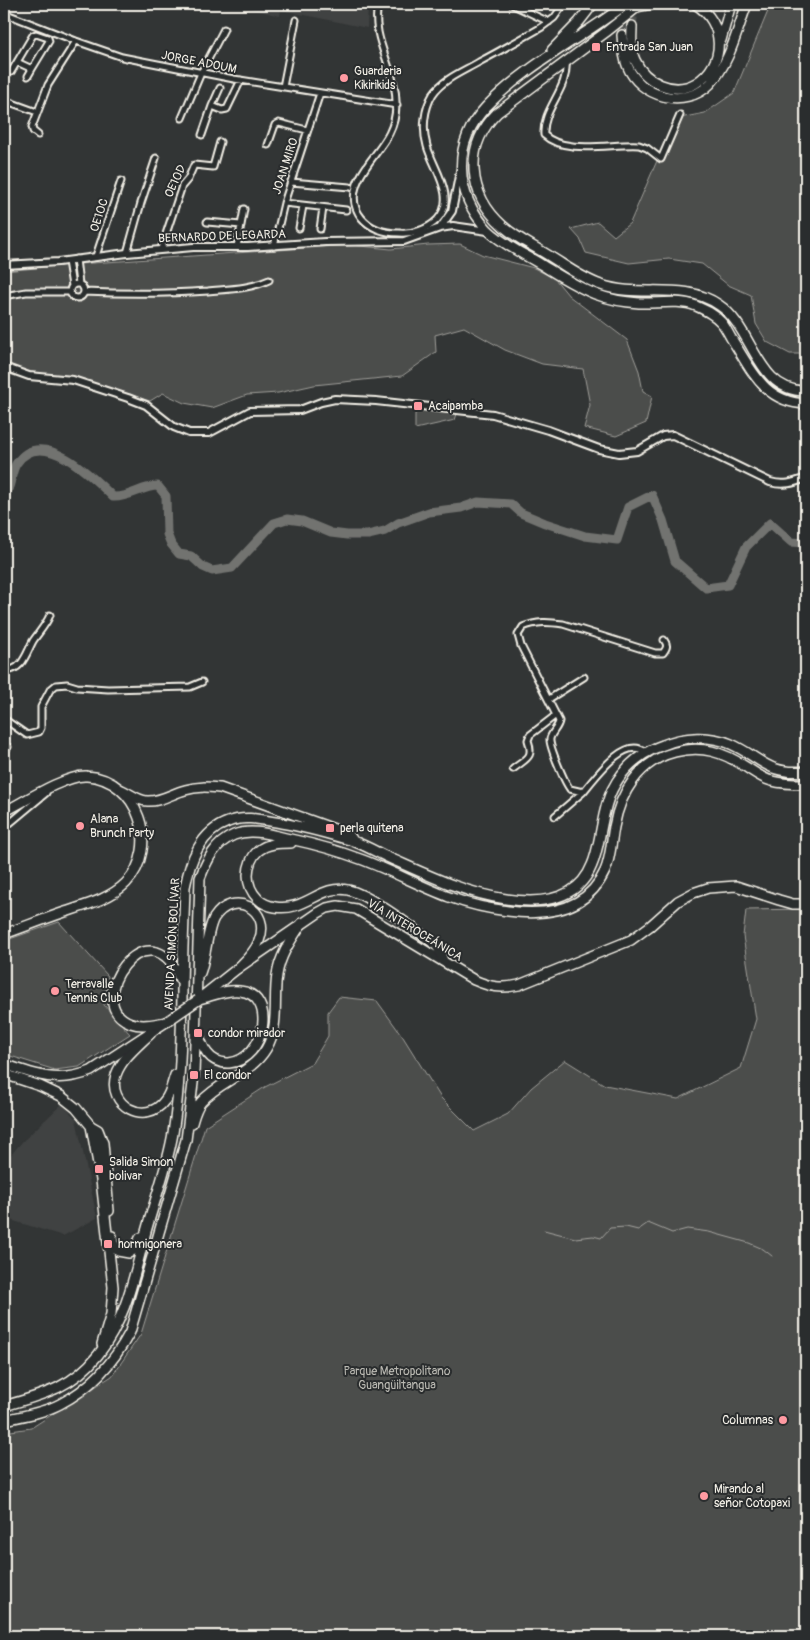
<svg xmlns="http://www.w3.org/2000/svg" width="810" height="1640" font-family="Pangolin,sans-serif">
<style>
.built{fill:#404242}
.green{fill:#4b4d4c;stroke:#a09f9a}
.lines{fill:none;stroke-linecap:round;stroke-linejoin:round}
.stream{stroke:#a6a5a0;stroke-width:1}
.river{stroke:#727370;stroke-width:9}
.trunk-tunnel{stroke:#4f5150;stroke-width:9;stroke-dasharray:9 4.5;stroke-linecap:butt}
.minor-casing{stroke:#f4f1e8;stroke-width:9}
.tertiary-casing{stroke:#f4f1e8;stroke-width:10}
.primary-casing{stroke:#f4f1e8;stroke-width:12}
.trunk-casing{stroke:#f4f1e8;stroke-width:12}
.minor{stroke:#2a2d2e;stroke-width:5}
.tertiary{stroke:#2a2d2e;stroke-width:6}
.primary{stroke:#2a2d2e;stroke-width:9}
.trunk{stroke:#2a2d2e;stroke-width:9}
.primary-bridge-casing{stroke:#f4f1e8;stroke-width:12;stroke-linecap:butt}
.primary-bridge{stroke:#2a2d2e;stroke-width:9}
.poi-dot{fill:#ff9aa2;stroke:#2a2d2e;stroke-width:2}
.labels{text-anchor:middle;stroke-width:4;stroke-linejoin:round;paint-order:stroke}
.poi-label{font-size:12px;fill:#f4f1e8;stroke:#2a2d2e;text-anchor:start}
.street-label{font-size:12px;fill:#f4f1e8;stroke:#2a2d2e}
.park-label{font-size:12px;fill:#b9b8b1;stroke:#2a2d2e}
</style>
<rect width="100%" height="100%" fill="#323535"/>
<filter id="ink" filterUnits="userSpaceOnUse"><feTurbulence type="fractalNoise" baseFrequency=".02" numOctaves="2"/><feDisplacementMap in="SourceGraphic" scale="10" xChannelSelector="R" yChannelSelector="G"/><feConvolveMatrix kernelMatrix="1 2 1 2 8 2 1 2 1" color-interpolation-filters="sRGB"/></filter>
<g filter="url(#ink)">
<!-- built -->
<path class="built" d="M 231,4 L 368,4 L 367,28 L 281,10 L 280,16 Z
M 62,1104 L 76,1119 L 97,1218 L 63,1236 L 4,1218 L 4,1163 L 22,1142 Z"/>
<!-- green -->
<path class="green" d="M 771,4 L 806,4 L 806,354 L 790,354 L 767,342 L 756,324 L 751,295 L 728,285 L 702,264 L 669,259 L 629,263 L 586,253 L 580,239 L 571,229 L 598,222 L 614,236 L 630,223 L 666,140 L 680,118 L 705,113 L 734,93 Z
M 460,244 L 483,255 L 534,268 L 555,279 L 569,296 L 627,340 L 639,371 L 643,391 L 652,396 L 646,423 L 616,436 L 584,428 L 590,405 L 583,369 L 542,364 L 505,350 L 464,327 L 435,335 L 436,352 L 402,376 L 314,385 L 278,393 L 247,395 L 212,408 L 184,403 L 163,393 L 150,401 L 63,375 L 27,374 L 4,365 L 4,271 L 78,264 L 350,245 L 391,249 L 428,245 Z
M 418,410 L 457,414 L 455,420 L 415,429 L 415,414 Z
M 806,909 L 806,1636 L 4,1636 L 4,1432 L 31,1428 L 112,1376 L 141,1334 L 205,1126 L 265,1087 L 312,1063 L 328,1036 L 328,1012 L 339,997 L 377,1001 L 403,1037 L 441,1098 L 474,1131 L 508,1114 L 531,1088 L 565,1060 L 605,1085 L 678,1099 L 741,1068 L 756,1019 L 743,936 L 746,910 Z
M 59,922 L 108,976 L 104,1005 L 130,1034 L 79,1067 L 55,1070 L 4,1054 L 4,941 Z"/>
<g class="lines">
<!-- stream -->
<path class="stream" d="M 544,1230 L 575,1238 L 593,1236 L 601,1238 L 610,1228 L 626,1227 L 638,1230 L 648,1223 L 672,1233 L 687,1229 L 709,1232 L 749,1243 L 763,1249 L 772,1256"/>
<!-- river -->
<path class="river" d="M 4,497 C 12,487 10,475 16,464 C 41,425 93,477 113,497 C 129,498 142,486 158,486 L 166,496 L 167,534 L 171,544 L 179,554 L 191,556 L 203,567 L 212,571 L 232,568 L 274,523 L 287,519 L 302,521 L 331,533 L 347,535 L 368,535 L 385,531 L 398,523 L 429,512 L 461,508 L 478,502 L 511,504 L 521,513 L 545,523 L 585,536 L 617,540 L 628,507 L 652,495 L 663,520 L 675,561 L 706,588 L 728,585 L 746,547 L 770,523 L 791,542 L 806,543"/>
<!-- trunk-tunnel -->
<path class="trunk-tunnel" d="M 632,26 L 635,4
M 622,35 L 624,4"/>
<!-- minor casing -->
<g class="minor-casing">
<path id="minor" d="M 378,4 C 370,40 398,71 396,106 C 395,140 372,152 359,179 C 344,211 368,233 399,233 C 412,234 427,230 437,220 C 458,198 433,168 427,146 C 422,129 424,109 433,94 C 443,79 464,71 479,62 C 500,51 521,39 542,27 L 554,18 L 564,4
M 511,4 L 549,22
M 4,13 L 76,41 L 122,57 L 234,79 L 397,105
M 36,34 L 48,38 L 49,41 L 32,69 L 17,62 L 33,35 Z
M 566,62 C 569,89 542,109 544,135 C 565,155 613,143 639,145 L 647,148 L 661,159 L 680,115
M 11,72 L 17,62
M 28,76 L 32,69
M 283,87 L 296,20
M 4,100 L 37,112
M 212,106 L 220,88
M 182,118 L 201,73 L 224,29
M 38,135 L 33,131 L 32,127 L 48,85 L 76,41
M 202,135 L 212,106 L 222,110 L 227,109 L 241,80
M 268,145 L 275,125 L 279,123 L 307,130
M 291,182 L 350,187
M 284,203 L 346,210
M 207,222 L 241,225
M 299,228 L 303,206
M 320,229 L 323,208
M 274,246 L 284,203 L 320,93
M 237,247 L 244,209
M 161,249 L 182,186 L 188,179 L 194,165 L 213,167 L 220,142
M 127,253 L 141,203 L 156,158
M 96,256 L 121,181
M 76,259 L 79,284
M 68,261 L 72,286
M70 291a7 7 0 1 1 14 0a7 7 0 1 1-14 0Z
M 84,292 C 126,294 166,294 208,291 C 228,289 250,289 269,280
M 4,296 L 26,292 L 70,292
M 4,669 L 5,671 C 23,670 26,654 33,641 C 39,632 46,625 50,615
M 549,699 L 584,677
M 4,719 L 27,735 L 39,732 L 41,728 L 41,707 L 50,690 L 56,685 L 67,684 L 77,687 L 108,689 L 190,687 L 202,682
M 4,749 L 8,747
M 645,752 C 625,735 595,778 583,792 L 570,789 C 565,783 549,746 550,739 C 551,733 558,728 559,721 L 521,646 L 518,635 L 523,627 C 537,621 549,622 563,624 L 655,653 L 663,653 C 667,648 668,645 664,640
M 513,769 C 527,758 534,758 528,740 L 530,735 L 556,715
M 555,816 L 583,792
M 4,828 L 46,793"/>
</g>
<!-- tertiary casing -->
<g class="tertiary-casing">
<path id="tertiary" d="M 440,228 L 452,211 L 460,171
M 4,265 L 58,262 L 127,253 L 193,247 L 248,247 L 325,242 L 404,241 L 440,228 L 453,226 L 488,231
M 4,367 L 29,376 L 73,380 L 128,398 L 146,405 L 174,427 L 189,433 L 209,433 L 250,411 L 300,410 L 321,402 L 335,399 L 376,401 L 493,414 L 548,430 L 599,449 L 619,453 L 637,451 L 663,436 L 673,435 L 770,482 C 784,486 793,483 806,478"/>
</g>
<!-- primary casing -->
<g class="primary-casing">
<path id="primary" d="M 4,812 C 23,802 67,774 87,776 C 138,779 161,847 126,883 C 110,899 86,905 65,912 C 44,919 24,927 4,934
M 200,998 L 238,968 L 318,913 L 327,908 L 338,906 L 356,909 L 474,980 C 490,987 501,989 519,985 L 631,940 L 650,926 L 678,901 L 693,893 L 708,888 L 736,886 L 779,900 L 793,904 L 806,904
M 4,1064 C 35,1075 59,1084 91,1071 L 166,1022"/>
</g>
<!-- trunk casing -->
<g class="trunk-casing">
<path id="trunk" d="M 626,4 C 580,39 526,65 486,107 C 452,143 454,194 488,230 C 502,244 524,254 542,265 C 560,276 578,288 598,295 C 611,300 625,302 639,303 C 657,304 678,299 696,306 C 705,310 714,314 721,322 C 725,326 728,333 731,338 C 752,370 763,402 806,404
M 641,4 L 606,32 L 497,113 C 463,147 468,195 503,226 C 517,239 536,247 551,257 C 567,267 583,279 601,285 C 640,299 683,280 719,305 C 754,328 756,392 806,391
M 636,7 L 651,4
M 632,26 C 632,36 630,50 635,60 C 645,82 673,96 696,83 C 727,64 725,22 695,4
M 622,35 C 623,45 623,55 627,65 C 640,98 685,109 710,84 C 730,63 737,30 747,4
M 721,40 L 731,4
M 552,50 L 579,22 L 593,4
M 122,790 C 130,794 139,801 147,801 C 160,802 173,793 185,790 C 198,786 208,787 220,788 L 337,830 L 349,835 L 352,839
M 291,843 C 280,843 267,843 258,851 C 252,856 248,866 248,875 C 248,884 252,893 258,899 C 263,904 269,906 275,907 C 306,912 320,884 348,890 C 369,894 417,931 436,945 L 439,949 L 443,961
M 200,973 C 206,957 207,930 214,918 C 233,889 272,909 259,941 C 255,952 246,960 238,968
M 166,1022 C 155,1024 142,1027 131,1023 C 78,1004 151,902 180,980
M 197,1030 C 202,1046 208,1064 229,1063 C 265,1060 278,995 240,991 C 226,989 212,996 199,999
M 151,1033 C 139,1045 122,1058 116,1075 C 106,1105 146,1127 165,1100 C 171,1093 172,1083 175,1075
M 4,1074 L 40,1086 L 61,1096 L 76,1108 L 91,1126 L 101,1180 L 113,1287 L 111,1314 L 102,1344
M 192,1123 C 194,1116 196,1108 201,1102 C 219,1081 251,1074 266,1049 C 280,1026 273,1000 277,975 C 280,955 291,940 302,923
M 91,1126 L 98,1130 L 103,1143 L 109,1211
M 112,1236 L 113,1243 L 118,1251 L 129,1253 L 135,1249 L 140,1238
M 4,1406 C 42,1395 72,1388 98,1355 C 125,1321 133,1280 144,1239 C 153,1204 167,1169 173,1133 C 180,1089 181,1042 182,997 C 182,960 184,924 185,887 C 190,861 200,832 228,822 C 245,815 263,820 281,823 C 305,827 330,834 353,841 C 364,845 375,851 385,856 C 424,873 463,893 506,899 C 539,904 578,901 592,865 C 596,856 598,845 600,835 C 603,820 605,804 612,790 C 623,768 640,753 663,745 C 684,736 710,735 731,744 C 762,758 767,775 806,771
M 4,1420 C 22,1416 43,1413 60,1404 C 91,1388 114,1362 130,1332 L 186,1140 L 194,1075 L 200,878 C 207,860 215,843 234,835 C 252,828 272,835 290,839 C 314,844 339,851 363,860 C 392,871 420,886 449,897 C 468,904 489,909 508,911 C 546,916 587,911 605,871 C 611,857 611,842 614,827 C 620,793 639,761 675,752 C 702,745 723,752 746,767 C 754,772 763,779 772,781 C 783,784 795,784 806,784"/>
</g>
<!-- minor -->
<use href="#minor" class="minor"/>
<!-- tertiary -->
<use href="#tertiary" class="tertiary"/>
<!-- primary -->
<use href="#primary" class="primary"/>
<!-- trunk -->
<use href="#trunk" class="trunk"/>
<!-- primary-bridge casing -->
<g class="primary-bridge-casing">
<path id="primary-bridge" d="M 166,1022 L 198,1000"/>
</g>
<!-- primary-bridge -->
<use href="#primary-bridge" class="primary-bridge"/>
</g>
</g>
<!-- markers -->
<g class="poi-dot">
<rect x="591" y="42" width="10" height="10" rx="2.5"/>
<circle cx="344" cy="78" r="5"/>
<rect x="413" y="401" width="10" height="10" rx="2.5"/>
<circle cx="80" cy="826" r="5"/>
<rect x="325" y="823" width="10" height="10" rx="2.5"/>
<circle cx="55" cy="991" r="5"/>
<rect x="193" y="1028" width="10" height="10" rx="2.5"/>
<rect x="189" y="1070" width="10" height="10" rx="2.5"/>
<rect x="94" y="1164" width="10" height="10" rx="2.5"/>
<rect x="103" y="1239" width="10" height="10" rx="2.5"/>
<circle cx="783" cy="1420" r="5"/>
<circle cx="704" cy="1496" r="5"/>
</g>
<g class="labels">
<!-- poi labels -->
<g class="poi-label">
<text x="606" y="51">Entrada San Juan</text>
<text x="354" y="75">Guarderia<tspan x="354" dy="14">Kikirikids</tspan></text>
<text x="428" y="410">Acaipamba</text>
<text x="90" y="823">Alana<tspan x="90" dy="14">Brunch Party</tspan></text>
<text x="340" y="832">perla quitena</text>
<text x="65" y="988">Terravalle<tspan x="65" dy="14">Tennis Club</tspan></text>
<text x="208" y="1037">condor mirador</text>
<text x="204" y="1079">El condor</text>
<text x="109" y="1166">Salida Simon<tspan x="109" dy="14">bolivar</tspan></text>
<text x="118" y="1248">hormigonera</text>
<text x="773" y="1424" text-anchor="end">Columnas</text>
<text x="714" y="1493">Mirando al<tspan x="714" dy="14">señor Cotopaxi</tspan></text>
</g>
<!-- street labels -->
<g class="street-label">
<text transform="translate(199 62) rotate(11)" y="4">JORGE ADOUM</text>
<text transform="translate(285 166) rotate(-72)" y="4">JOAN MIRO</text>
<text transform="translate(175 181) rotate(-65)" y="4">OE10D</text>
<text transform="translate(99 215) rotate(-72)" y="4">OE10C</text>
<text transform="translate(222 236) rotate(-2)" y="4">BERNARDO DE LEGARDA</text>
<text transform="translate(415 930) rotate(31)" y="4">VÍA INTEROCEÁNICA</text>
<text transform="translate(172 944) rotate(-87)" y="4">AVENIDA SIMÓN BOLÍVAR</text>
</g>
<!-- park labels -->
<g class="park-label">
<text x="397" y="1375">Parque Metropolitano<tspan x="397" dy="14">Guangüiltangua</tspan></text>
</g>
</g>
<!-- margin -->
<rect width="810" height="1640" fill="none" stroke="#2a2d2e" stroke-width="20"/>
<rect x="10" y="10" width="790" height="1620" fill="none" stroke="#f4f1e8" stroke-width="2" filter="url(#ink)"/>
</svg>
